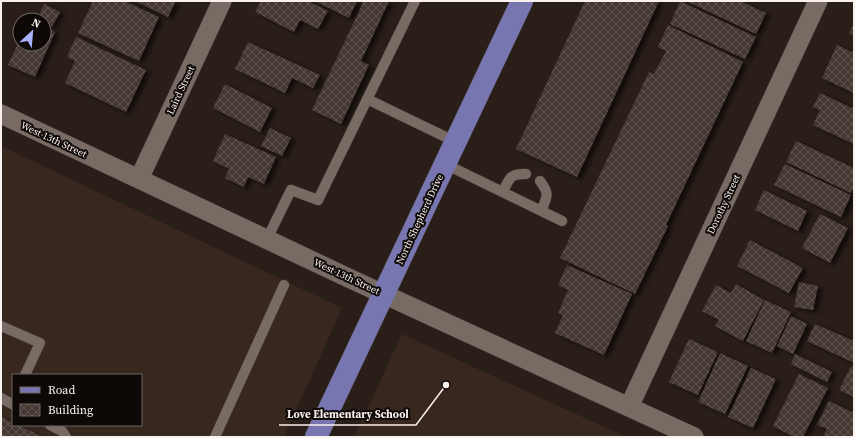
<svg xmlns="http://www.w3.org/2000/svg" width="855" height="438" font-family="'Source Serif 4',serif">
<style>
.built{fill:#38271f;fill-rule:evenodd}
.building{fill:url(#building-cross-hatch);filter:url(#shadow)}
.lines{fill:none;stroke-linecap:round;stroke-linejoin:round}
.service-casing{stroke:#443b37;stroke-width:11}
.minor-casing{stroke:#443b37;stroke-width:20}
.primary-casing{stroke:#443b37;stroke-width:23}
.service{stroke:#786b64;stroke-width:10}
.minor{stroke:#786b64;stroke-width:19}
.primary{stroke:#7776b0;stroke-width:22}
.labels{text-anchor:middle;stroke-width:4;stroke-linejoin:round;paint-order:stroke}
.street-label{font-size:10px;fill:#f9f1ed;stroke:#0e0907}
.leader{fill:none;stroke:#f9f1ed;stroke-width:1.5}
.callout-dot{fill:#f9f1ed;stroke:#0e0907;stroke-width:1.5}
.callout-label{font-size:11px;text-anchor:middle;font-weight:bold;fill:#f9f1ed;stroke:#0e0907;stroke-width:4;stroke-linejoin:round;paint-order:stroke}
</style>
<defs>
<pattern id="building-cross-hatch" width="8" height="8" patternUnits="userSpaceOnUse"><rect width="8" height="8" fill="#453933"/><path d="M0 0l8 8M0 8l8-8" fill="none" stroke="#615651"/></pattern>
<filter id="shadow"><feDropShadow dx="4.5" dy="2.5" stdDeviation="2" flood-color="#0009"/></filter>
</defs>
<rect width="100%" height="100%" fill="#291e18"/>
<!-- built -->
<path class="built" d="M 1,146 L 342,308 L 284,437 L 1,437 ZM 13,375 L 141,375 L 141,425 L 13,425 Z
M 402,334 L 626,437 L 354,437 Z"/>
<!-- building -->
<path class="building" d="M 93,1 L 124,1 L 159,17 L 139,61 L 78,33 Z
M 135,1 L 176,1 L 168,17 Z
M 261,1 L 308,1 L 328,11 L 318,29 L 300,20 L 294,32 L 255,12 Z
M 315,1 L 357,1 L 349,18 Z
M 364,1 L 389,1 L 361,61 L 369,65 L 341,124 L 312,110 Z
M 585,1 L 659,1 L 577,177 L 516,149 Z
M 680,1 L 756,37 L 745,59 L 670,24 Z
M 686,1 L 740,1 L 766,13 L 756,34 Z
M 44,4 L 60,12 L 52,27 L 44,23 L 44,20 L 37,19 Z
M 854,24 L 854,36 L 849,33 Z
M 668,25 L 743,62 L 666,225 L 668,226 L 635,294 L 560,258 L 649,72 L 654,74 L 666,51 L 658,47 Z
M 44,27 L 55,32 L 35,77 L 8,65 L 20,39 L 20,44 L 44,44 Z
M 76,37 L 146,70 L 126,112 L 65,83 L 75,61 L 67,57 Z
M 248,42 L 320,75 L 313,88 L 292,78 L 285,93 L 235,69 Z
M 837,45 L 854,53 L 854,93 L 822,78 Z
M 225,84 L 272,108 L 260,132 L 213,108 Z
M 820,93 L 854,109 L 854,144 L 813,125 L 820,110 L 813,107 Z
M 270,128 L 291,138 L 282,156 L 261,146 Z
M 225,134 L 276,157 L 264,184 L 248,177 L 244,187 L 225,178 L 229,169 L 213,161 Z
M 796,141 L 854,168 L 854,186 L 851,193 L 786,162 Z
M 785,164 L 851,195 L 841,217 L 774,185 Z
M 764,190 L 807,211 L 798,231 L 755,210 Z
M 820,214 L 848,228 L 830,263 L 802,248 Z
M 750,240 L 803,268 L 789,293 L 737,266 Z
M 567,265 L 632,294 L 604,355 L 555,333 L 563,315 L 558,313 L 568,290 L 558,285 Z
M 799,282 L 818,286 L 813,310 L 794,307 Z
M 736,284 L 764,300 L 743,341 L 715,326 L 719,320 L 702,311 L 716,285 L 731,293 Z
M 765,300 L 791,312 L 772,353 L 746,341 Z
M 791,316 L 807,324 L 793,354 L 777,346 Z
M 815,324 L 854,341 L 854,363 L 807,341 Z
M 689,339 L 718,352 L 698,395 L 669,382 Z
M 720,353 L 748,366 L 725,414 L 698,402 Z
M 795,354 L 832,372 L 827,382 L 791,364 Z
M 851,366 L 854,368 L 854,397 L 839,390 Z
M 751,368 L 776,379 L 753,428 L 728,417 Z
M 799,374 L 828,388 L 803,437 L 794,437 L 773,426 Z
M 829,401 L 854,413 L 854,437 L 823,437 L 827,429 L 817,425 Z
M 1,417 L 13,423 L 13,425 L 18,425 L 43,437 L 1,437 Z"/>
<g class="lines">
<!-- service casing -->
<g class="service-casing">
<path id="service" d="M 367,99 L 456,142
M 445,164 L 562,221
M 540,181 C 550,194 547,197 541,211
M 503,192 C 509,179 510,173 526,174
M 267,239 L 291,190 L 318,200 L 415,1
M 1,326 L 40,343 L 25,375
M 1,398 L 12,404
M 50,425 L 62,431 L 66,437
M 215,437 L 284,285"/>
</g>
<!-- minor casing -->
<g class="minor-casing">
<path id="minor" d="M 1,114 L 355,281 L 694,437
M 139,179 L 222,1
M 629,407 L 818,1"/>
</g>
<!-- primary casing -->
<g class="primary-casing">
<path id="primary" d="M 316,437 L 522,1"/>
</g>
<!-- service -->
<use href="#service" class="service"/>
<!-- minor -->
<use href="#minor" class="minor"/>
<!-- primary -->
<use href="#primary" class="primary"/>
</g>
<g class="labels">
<!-- street labels -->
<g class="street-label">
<text transform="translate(180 90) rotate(-65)" y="4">Laird Street</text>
<text transform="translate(54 139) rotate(25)" y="4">West 13th Street</text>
<text transform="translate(723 204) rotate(-65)" y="4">Dorothy Street</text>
<text transform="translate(419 219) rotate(-65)" y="4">North Shepherd Drive</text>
<text transform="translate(347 276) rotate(25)" y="4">West 13th Street</text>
</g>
</g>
<!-- callouts -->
<path class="leader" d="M446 385L416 425H279"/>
<circle class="callout-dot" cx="446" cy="385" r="4"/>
<g class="callout-label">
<text x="348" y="418">Love Elementary School</text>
</g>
<!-- border -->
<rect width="855" height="438" fill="none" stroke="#f9f1ed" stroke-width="4"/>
<!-- legend -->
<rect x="12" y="374" width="130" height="52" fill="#0e0907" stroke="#6c6663"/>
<rect x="20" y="387" width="20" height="6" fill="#7776b0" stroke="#6c6663"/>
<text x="48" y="394" font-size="12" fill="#f9f1ed">Road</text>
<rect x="20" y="404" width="20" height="12" fill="url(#building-cross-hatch)" stroke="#6c6663"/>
<text x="48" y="414" font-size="12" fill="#f9f1ed">Building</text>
<!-- north arrow -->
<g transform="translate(32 32) rotate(26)"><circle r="19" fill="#0e0907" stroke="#6c6663"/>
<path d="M0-3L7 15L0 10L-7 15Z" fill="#a7b1fc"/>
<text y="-6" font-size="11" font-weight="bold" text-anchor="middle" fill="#f9f1ed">N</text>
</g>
</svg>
